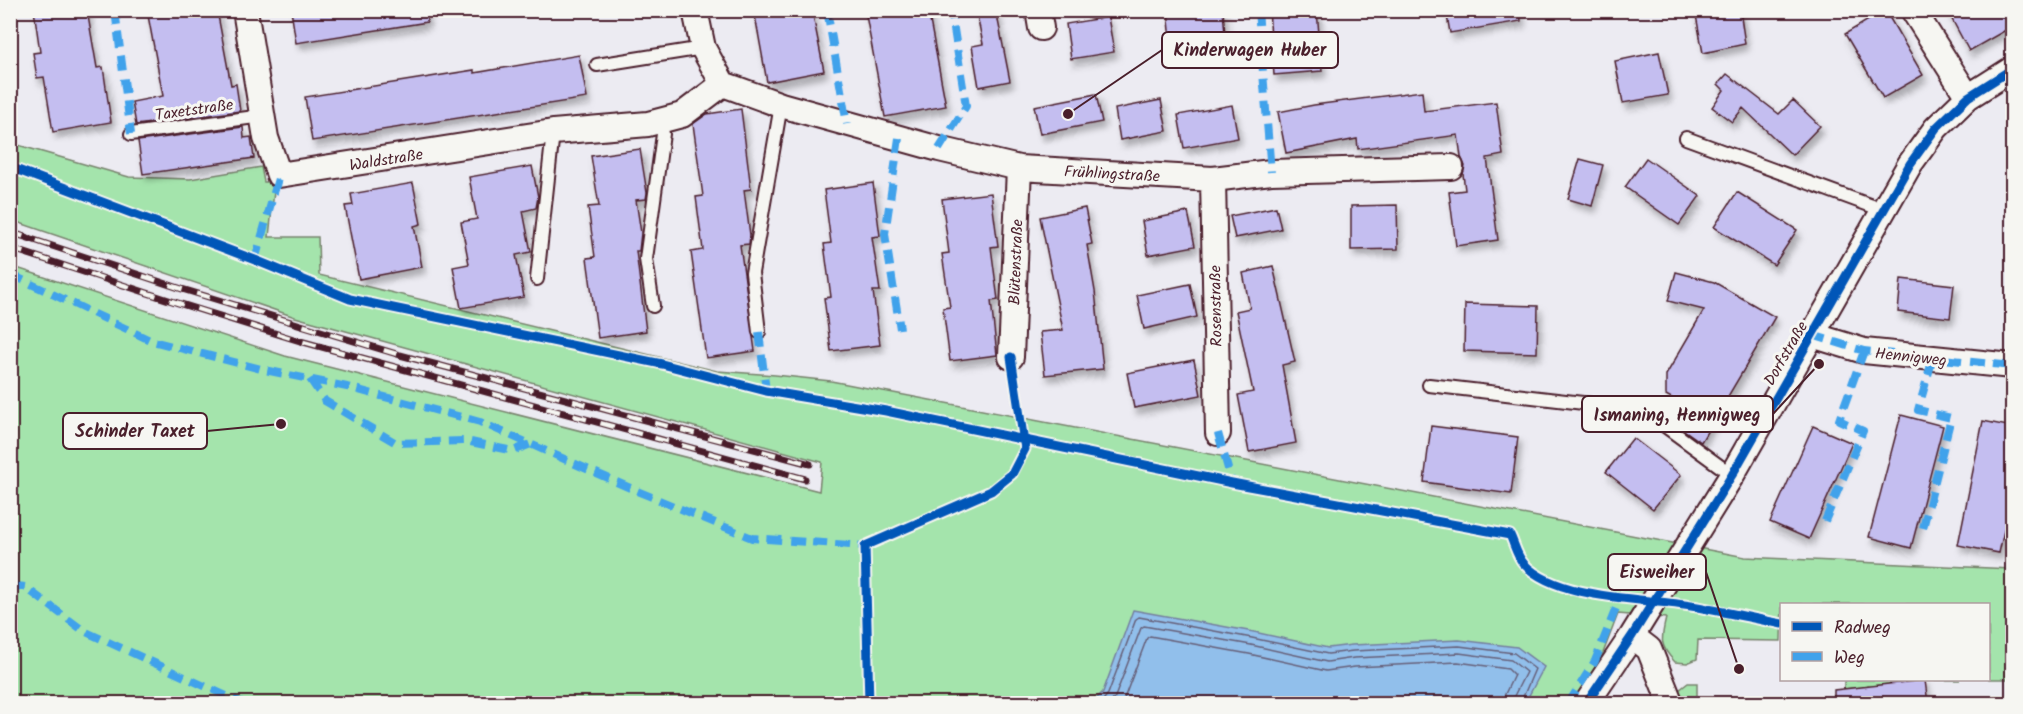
<svg xmlns="http://www.w3.org/2000/svg" width="2023" height="714" font-family="Kalam,sans-serif">
<style>
.green{fill:#a4e4ac;stroke:#77826c;stroke-width:1.5}
.water{fill:#91bfeb;stroke:#757f9e;stroke-width:1.5}
.lines{fill:none;stroke-linecap:round;stroke-linejoin:round}
.shore{stroke:#665f78;stroke-width:1.5}
.building{fill:#c4bef0;stroke:#4a1f2b;stroke-width:1.5;filter:url(#shadow)}
.service-casing{stroke:#4a1f2b;stroke-width:16}
.minor-casing{stroke:#4a1f2b;stroke-width:28}
.service{stroke:#f6f6f2;stroke-width:12}
.minor{stroke:#f6f6f2;stroke-width:24}
.rail-casing{stroke:#4a1f2b;stroke-width:7}
.rail{stroke:#f6f6f2;stroke-width:4.5;stroke-dasharray:14;stroke-linecap:butt}
.quiet{stroke:#40a2eb;stroke-width:8;stroke-dasharray:15 8;stroke-linecap:butt}
.cycleway-casing{stroke:#f6f6f2;stroke-width:13}
.cycleway{stroke:#0057b8;stroke-width:9}
.labels{text-anchor:middle;stroke-width:6;stroke-linejoin:round;paint-order:stroke}
.street-label{font-size:16px;fill:#4a1f2b;stroke:#f6f6f2}
.leader{fill:none;stroke:#4a1f2b;stroke-width:2}
.callout-dot{fill:#4a1f2b;stroke:#f6f6f2;stroke-width:2}
.callout{fill:#f6f6f2;stroke:#4a1f2b;stroke-width:2}
.callout-label{font-size:18px;text-anchor:middle;font-weight:bold;fill:#4a1f2b}
</style>
<defs>
<filter id="shadow"><feDropShadow dx="3.5" dy="6" stdDeviation="3" flood-color="#0004"/></filter>
</defs>
<rect width="100%" height="100%" fill="#ecebf2"/>
<filter id="ink" filterUnits="userSpaceOnUse"><feTurbulence type="fractalNoise" baseFrequency=".0167" numOctaves="2"/><feDisplacementMap in="SourceGraphic" scale="12" xChannelSelector="R" yChannelSelector="G"/><feConvolveMatrix kernelMatrix="1 2 1 2 8 2 1 2 1" color-interpolation-filters="sRGB"/></filter>
<g filter="url(#ink)">
<!-- green -->
<path class="green" d="M 11,143 L 129,177 L 190,179 L 261,167 L 264,182 L 275,182 L 269,237 L 318,237 L 319,275 L 717,371 L 775,375 L 831,381 L 1745,557 L 2012,569 L 2012,679 L 1989,679 L 1988,604 L 1782,604 L 1781,641 L 1698,640 L 1697,659 L 1687,663 L 1675,662 C 1659,646 1661,639 1666,618 L 1618,614 L 1600,661 L 1574,703 L 11,703 L 11,266 L 285,356 L 819,491 L 822,462 L 295,317 L 11,220 Z
M 1844,680 L 1960,680 L 1925,680 L 1844,689 Z
M 1688,683 L 1697,683 L 1697,703 L 1681,703 L 1679,690 Z"/>
<!-- water -->
<path class="water" d="M 1133,610 L 1254,632 L 1328,648 L 1352,645 L 1459,640 L 1517,647 L 1544,667 L 1525,703 L 1092,703 L 1103,692 Z"/>
<g class="lines">
<!-- shore -->
<path class="shore" d="M 1100,704 L 1108,694 L 1136,619 L 1139,617 L 1252,638 L 1328,654 L 1353,651 L 1459,646 L 1514,653 L 1535,669 L 1520,704
M 1110,704 L 1115,697 L 1141,628 L 1144,626 L 1251,645 L 1327,662 L 1354,658 L 1459,653 L 1511,660 L 1526,672 L 1514,696 L 1512,704
M 1122,704 L 1147,638 L 1150,636 L 1249,654 L 1326,671 L 1355,667 L 1458,662 L 1508,669 L 1514,675 L 1505,694 L 1503,704"/>
</g>
<!-- building -->
<path class="building" d="M 34,10 L 87,10 L 97,68 L 103,67 L 111,122 L 53,132 L 44,77 L 37,78 L 33,53 L 40,52 Z
M 147,10 L 217,10 L 231,85 L 236,84 L 240,111 L 136,125 L 132,102 L 163,96 Z
M 291,10 L 426,10 L 427,22 L 296,43 Z
M 754,10 L 812,10 L 824,71 L 767,82 Z
M 865,10 L 928,10 L 946,106 L 885,117 Z
M 976,10 L 996,10 L 1010,81 L 979,87 L 972,46 L 983,44 Z
M 1168,10 L 1223,10 L 1226,47 L 1172,51 Z
M 1269,10 L 1317,10 L 1322,71 L 1274,75 Z
M 1446,10 L 1520,10 L 1521,21 L 1450,33 Z
M 1695,10 L 1740,10 L 1745,44 L 1703,53 Z
M 1885,10 L 1923,75 L 1883,98 L 1845,34 Z
M 1947,10 L 2013,10 L 2013,26 L 1969,51 Z
M 1108,17 L 1114,52 L 1071,59 L 1066,24 Z
M 1659,52 L 1668,95 L 1623,103 L 1615,61 Z
M 579,55 L 587,98 L 312,141 L 305,97 L 474,70 L 474,73 Z
M 1727,74 L 1779,114 L 1793,100 L 1820,126 L 1792,155 L 1743,108 L 1732,122 L 1712,107 L 1724,90 L 1718,84 Z
M 1422,91 L 1424,111 L 1496,102 L 1503,155 L 1487,158 L 1498,240 L 1456,246 L 1449,192 L 1465,190 L 1463,174 L 1465,166 L 1461,157 L 1458,135 L 1358,149 L 1357,139 L 1286,153 L 1278,112 L 1314,105 Z
M 1096,94 L 1102,122 L 1040,134 L 1034,106 Z
M 1161,100 L 1167,131 L 1120,140 L 1115,109 Z
M 1232,105 L 1238,138 L 1184,148 L 1178,115 Z
M 741,109 L 751,189 L 744,190 L 750,235 L 749,244 L 740,245 L 755,351 L 706,358 L 691,252 L 703,250 L 696,197 L 703,196 L 693,124 L 707,114 Z
M 243,127 L 244,138 L 251,137 L 254,158 L 143,174 L 138,141 Z
M 640,149 L 647,193 L 646,199 L 636,200 L 641,233 L 639,251 L 636,251 L 646,331 L 598,338 L 587,258 L 595,257 L 588,207 L 599,206 L 591,156 Z
M 1646,158 L 1700,196 L 1679,225 L 1625,187 Z
M 1580,159 L 1603,165 L 1592,206 L 1568,199 Z
M 532,166 L 538,197 L 536,208 L 523,211 L 531,252 L 516,255 L 524,297 L 461,308 L 453,267 L 469,264 L 461,222 L 477,219 L 469,177 Z
M 413,183 L 421,224 L 414,226 L 422,267 L 359,279 L 345,206 L 353,205 L 351,194 Z
M 873,183 L 880,236 L 872,237 L 880,291 L 873,291 L 880,345 L 831,351 L 824,298 L 831,297 L 824,244 L 831,243 L 824,190 Z
M 1737,192 L 1797,230 L 1774,265 L 1714,227 Z
M 991,193 L 998,246 L 991,247 L 998,300 L 991,301 L 997,355 L 950,361 L 943,308 L 950,307 L 942,254 L 949,253 L 942,199 Z
M 1397,205 L 1398,249 L 1351,250 L 1351,206 Z
M 1276,207 L 1281,229 L 1235,238 L 1230,216 Z
M 1085,208 L 1092,244 L 1087,245 L 1095,291 L 1103,369 L 1045,375 L 1040,332 L 1063,330 L 1040,217 Z
M 1188,212 L 1195,246 L 1148,255 L 1142,221 Z
M 1273,266 L 1295,362 L 1282,365 L 1296,443 L 1249,452 L 1238,395 L 1253,392 L 1236,311 L 1250,308 L 1243,273 Z
M 1676,272 L 1714,282 L 1775,317 L 1701,442 L 1677,425 L 1688,407 L 1666,395 L 1666,375 L 1704,310 L 1668,301 Z
M 1901,279 L 1954,285 L 1950,318 L 1898,312 Z
M 1190,284 L 1197,317 L 1144,329 L 1137,295 Z
M 1465,304 L 1538,306 L 1537,353 L 1464,351 Z
M 1194,360 L 1201,395 L 1134,408 L 1127,373 Z
M 1901,415 L 1943,426 L 1911,548 L 1869,537 Z
M 1983,421 L 2013,427 L 2013,490 L 1999,553 L 1958,545 Z
M 1431,426 L 1518,437 L 1511,494 L 1424,482 Z
M 1813,426 L 1852,443 L 1809,539 L 1770,522 Z
M 1633,438 L 1681,475 L 1653,509 L 1606,472 Z
M 1925,680 L 1928,704 L 1834,704 L 1834,690 Z"/>
<g class="lines">
<!-- service casing -->
<g class="service-casing">
<path id="service" d="M 597,65 L 703,48
M 131,134 L 262,116
M 1686,138 L 1883,210
M 537,279 L 553,132
M 653,306 L 646,259 L 663,134 L 660,121
M 759,332 L 752,273 L 781,105
M 1429,385 L 1643,410 L 1732,475"/>
</g>
<!-- minor casing -->
<g class="minor-casing">
<path id="minor" d="M 245,10 L 266,138 L 279,175 L 553,132 L 648,124 L 682,115 L 723,84
M 695,10 L 703,48 L 723,84 L 781,105 L 939,149 L 1019,168 L 1213,179 L 1271,172 L 1451,167
M 1038,10 L 1041,28
M 1913,10 L 1968,97
M 1213,179 L 1218,433
M 1812,335 L 1864,351 L 2012,366
M 1011,357 L 1019,168
M 1632,636 L 1649,649 L 1671,704
M 1586,704 L 1632,636 L 1732,475 L 1910,164 L 1936,128 L 1968,97 L 2012,69"/>
</g>
<!-- service -->
<use href="#service" class="service"/>
<!-- minor -->
<use href="#minor" class="minor"/>
<!-- rail casing -->
<g class="rail-casing">
<path id="rail" d="M 10,232 L 182,289 L 400,355 L 810,464
M 10,248 L 178,303 L 300,341 L 805,479"/>
</g>
<!-- rail -->
<use href="#rail" class="rail"/>
<!-- quiet -->
<path class="quiet" d="M 115,10 L 131,134
M 827,10 L 847,124
M 1258,10 L 1271,172
M 899,138 L 885,234 L 900,329
M 939,149 L 966,106 L 951,10
M 255,260 L 279,175
M 10,274 L 152,341 L 265,370 L 347,387 L 480,422 L 637,491 L 752,538 L 865,546
M 759,332 L 766,391
M 1812,335 L 1864,351 L 2012,366
M 310,379 L 325,401 L 396,443 L 466,441 L 513,451 L 531,444
M 1218,433 L 1232,483
M 1825,521 L 1863,431 L 1839,420 L 1864,351
M 1923,528 L 1951,418 L 1918,410 L 1933,358
M 2009,534 L 2012,516
M 10,585 L 25,587 L 84,631 L 244,704
M 1568,704 L 1595,661 L 1620,598"/>
<!-- cycleway casing -->
<g class="cycleway-casing">
<path id="cycleway" d="M 10,167 L 255,260 L 350,299 L 662,364 L 766,391 L 886,411 L 1232,483 L 1510,535 C 1514,543 1517,557 1524,564 C 1558,600 1644,598 1691,606 C 1721,611 1751,618 1782,624
M 869,704 L 865,546 L 991,491 L 1012,474 L 1025,449 L 1011,357
M 1586,704 L 1632,636 L 1732,475 L 1910,164 L 1936,128 L 1968,97 L 2012,69"/>
</g>
<!-- cycleway -->
<use href="#cycleway" class="cycleway"/>
</g>
</g>
<g class="labels">
<!-- street labels -->
<g class="street-label">
<text transform="translate(194 109) rotate(-8)" y="6">Taxetstraße</text>
<text transform="translate(386 159) rotate(-9)" y="6">Waldstraße</text>
<text transform="translate(1112 173) rotate(3)" y="6">Frühlingstraße</text>
<text transform="translate(1015 262) rotate(-88)" y="6">Blütenstraße</text>
<text transform="translate(1215 306) rotate(-91)" y="6">Rosenstraße</text>
<text transform="translate(1785 353) rotate(-60)" y="6">Dorfstraße</text>
<text transform="translate(1911 356) rotate(6)" y="6">Hennigweg</text>
</g>
</g>
<!-- callouts -->
<path class="leader" d="M1068 114L1162 50M1819 364L1773 414M281 424L207 431M1739 669L1706 572"/>
<g class="callout-dot">
<circle cx="1068" cy="114" r="6"/>
<circle cx="1819" cy="364" r="6"/>
<circle cx="281" cy="424" r="6"/>
<circle cx="1739" cy="669" r="6"/>
</g>
<g class="callout">
<rect x="1162" y="32" width="176" height="36" rx="6"/>
<rect x="1582" y="396" width="191" height="36" rx="6"/>
<rect x="63" y="413" width="144" height="36" rx="6"/>
<rect x="1608" y="554" width="98" height="36" rx="6"/>
</g>
<g class="callout-label">
<text x="1250" y="56">Kinderwagen Huber</text>
<text x="1677" y="421">Ismaning, Hennigweg</text>
<text x="135" y="437">Schinder Taxet</text>
<text x="1657" y="578">Eisweiher</text>
</g>
<!-- margin -->
<rect width="2023" height="714" fill="none" stroke="#f6f6f2" stroke-width="36"/>
<rect x="18" y="18" width="1987" height="678" fill="none" stroke="#4a1f2b" stroke-width="2" filter="url(#ink)"/>
<!-- legend -->
<rect x="1780" y="603" width="210" height="78" fill="#f6f6f2" stroke="#b1a0a2" stroke-width="1.5"/>
<rect x="1792" y="622" width="30" height="9" fill="#0057b8" stroke="#b1a0a2" stroke-width="1.5"/>
<text x="1834" y="633" font-size="18" fill="#4a1f2b">Radweg</text>
<rect x="1792" y="652" width="30" height="9" fill="#40a2eb" stroke="#b1a0a2" stroke-width="1.5"/>
<text x="1834" y="663" font-size="18" fill="#4a1f2b">Weg</text>
</svg>
